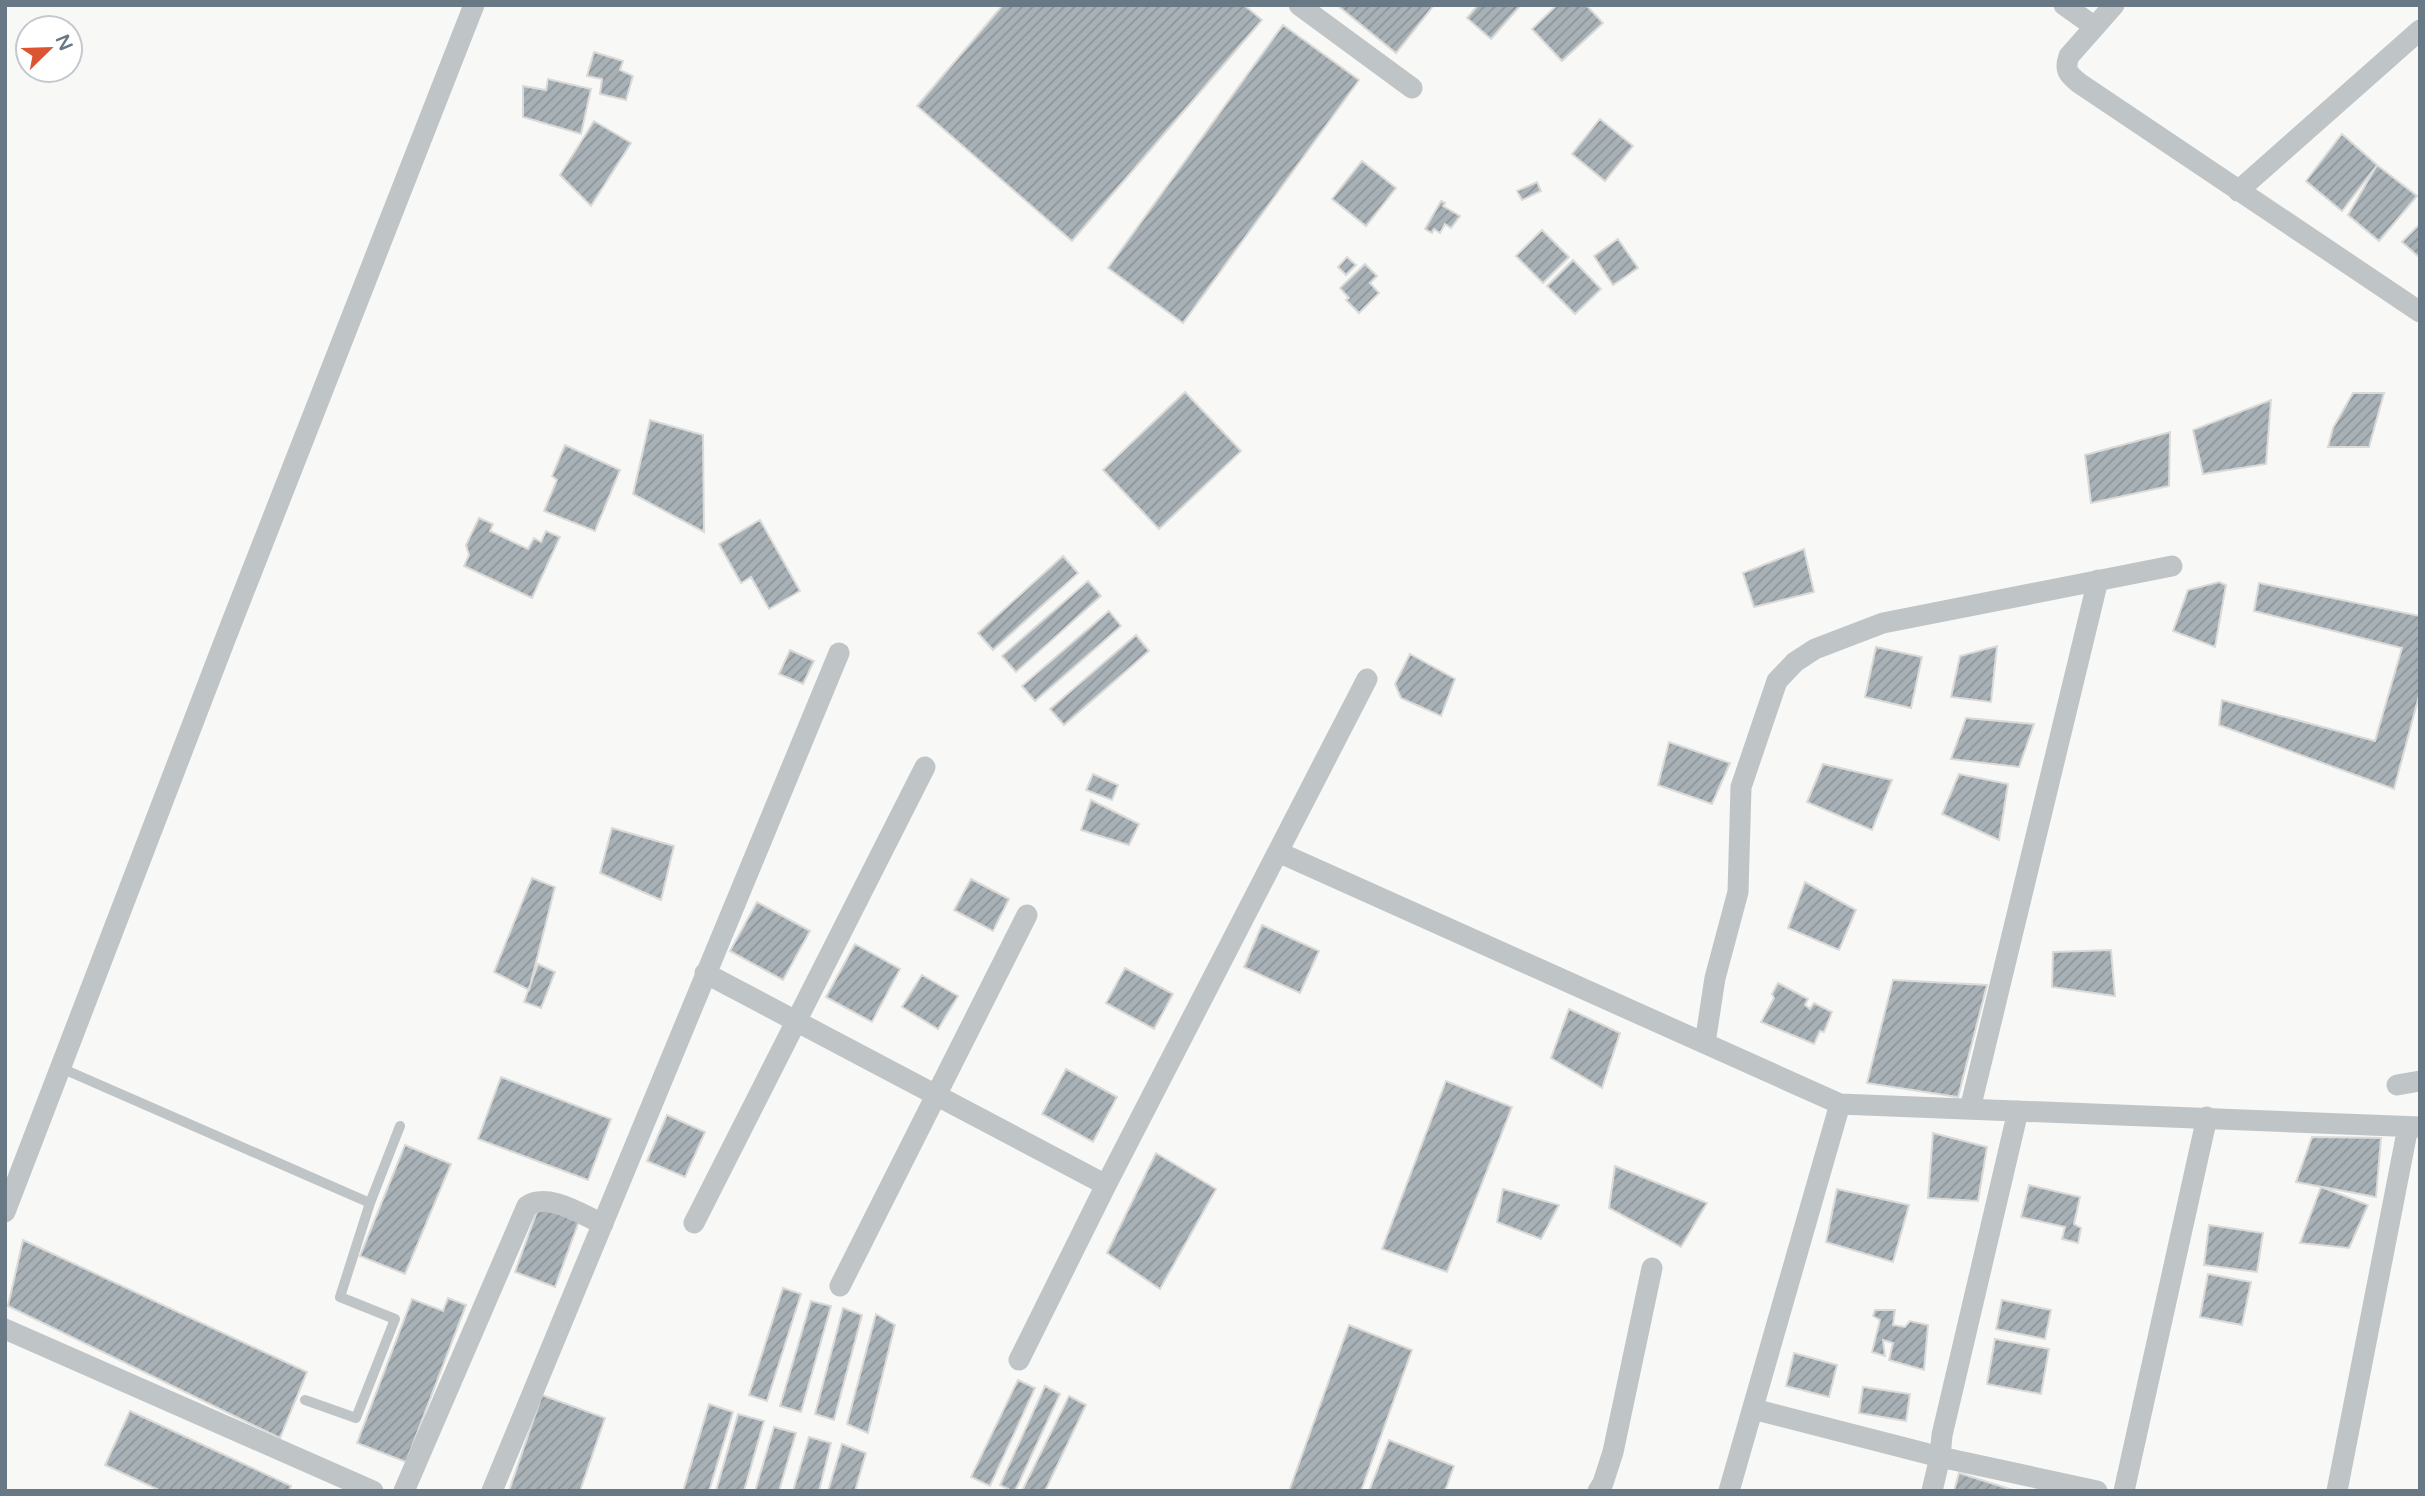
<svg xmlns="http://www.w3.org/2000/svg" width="2425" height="1496" font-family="'Varela Round',sans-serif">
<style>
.building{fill:url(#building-hatch);stroke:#dadad8;stroke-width:2}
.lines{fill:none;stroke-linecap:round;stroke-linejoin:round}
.service{stroke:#bfc4c7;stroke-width:10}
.minor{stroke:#bfc4c7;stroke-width:21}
</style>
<defs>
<pattern id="building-hatch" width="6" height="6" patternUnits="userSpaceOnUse" patternTransform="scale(1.75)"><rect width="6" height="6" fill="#a8b1b6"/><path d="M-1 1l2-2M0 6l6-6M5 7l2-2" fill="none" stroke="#8d959a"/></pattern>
</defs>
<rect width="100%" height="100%" fill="#f8f8f6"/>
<!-- building -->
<path class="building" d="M 1003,5 L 1244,5 L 1262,20 L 1072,241 L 917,106 Z
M 1337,5 L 1434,5 L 1396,53 Z
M 1478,5 L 1519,5 L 1520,6 L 1491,39 L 1467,18 Z
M 1557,5 L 1586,5 L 1603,23 L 1562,61 L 1532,29 Z
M 1283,25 L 1359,80 L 1183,323 L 1108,268 Z
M 594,52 L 623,61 L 620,70 L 633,76 L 626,100 L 600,94 L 602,79 L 587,76 Z
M 548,79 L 591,89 L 581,134 L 523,117 L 523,86 L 546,90 Z
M 1600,119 L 1633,146 L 1605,181 L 1572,154 Z
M 594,121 L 631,143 L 591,206 L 560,175 Z
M 2342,134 L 2377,165 L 2342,211 L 2306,181 Z
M 1362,161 L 1396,188 L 1366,226 L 1332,199 Z
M 2377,165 L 2417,196 L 2379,241 L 2348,215 Z
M 1537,182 L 1541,191 L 1522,200 L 1517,191 Z
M 1441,201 L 1445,203 L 1443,206 L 1460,216 L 1451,228 L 1445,224 L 1440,233 L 1434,229 L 1432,233 L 1425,229 Z
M 2420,224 L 2420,258 L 2402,242 Z
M 1542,230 L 1569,257 L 1543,283 L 1516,256 Z
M 1618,239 L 1638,268 L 1613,285 L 1594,256 Z
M 1347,257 L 1356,265 L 1346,275 L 1338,267 Z
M 1573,260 L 1601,289 L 1575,314 L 1547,286 Z
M 1365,264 L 1377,276 L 1370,283 L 1379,293 L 1359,313 L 1346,300 L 1349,298 L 1340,288 Z
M 1185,392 L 1241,451 L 1159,529 L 1103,470 Z
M 2353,393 L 2384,393 L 2369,447 L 2328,447 L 2333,428 Z
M 2271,400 L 2266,464 L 2203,474 L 2193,430 Z
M 650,420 L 703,435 L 704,532 L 633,494 Z
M 2170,432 L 2169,486 L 2091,503 L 2085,455 Z
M 565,445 L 620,470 L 595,531 L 544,511 L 557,480 L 552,476 Z
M 479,518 L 493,524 L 490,531 L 528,549 L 534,538 L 541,542 L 546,531 L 560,537 L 532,598 L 464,566 L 469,555 L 466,545 Z
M 760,520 L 800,591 L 769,609 L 751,577 L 741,583 L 719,544 Z
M 1804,549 L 1814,592 L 1754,607 L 1743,573 Z
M 1063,556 L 1078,573 L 993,650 L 978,633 Z
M 1088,581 L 1101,596 L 1016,672 L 1002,656 Z
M 2219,582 L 2226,585 L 2215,647 L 2173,631 L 2188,590 Z
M 2259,583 L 2420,616 L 2420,692 L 2394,789 L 2219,725 L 2222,700 L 2375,741 L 2402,648 L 2254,611 Z
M 1109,611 L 1121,626 L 1035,701 L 1022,686 Z
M 1136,635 L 1149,651 L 1064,725 L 1050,709 Z
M 1997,646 L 1991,702 L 1951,697 L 1960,656 Z
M 1876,647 L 1922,657 L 1911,708 L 1865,697 Z
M 790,650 L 814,661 L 803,684 L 779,674 Z
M 1410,654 L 1455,679 L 1441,716 L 1401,698 L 1395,684 Z
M 1966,718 L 2034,724 L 2019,767 L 1951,759 Z
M 1669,742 L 1730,763 L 1712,804 L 1658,785 Z
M 1823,764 L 1892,780 L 1872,830 L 1807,802 Z
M 1093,774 L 1118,785 L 1112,800 L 1086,790 Z
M 1959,774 L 2008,784 L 1999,840 L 1942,814 Z
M 1091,800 L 1139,824 L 1129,845 L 1081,830 Z
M 612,828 L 674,846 L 661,900 L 600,873 Z
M 532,878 L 555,887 L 529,990 L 494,972 Z
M 971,879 L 1009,899 L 993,931 L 954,910 Z
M 1805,882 L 1856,910 L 1839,950 L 1788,928 Z
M 757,902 L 810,931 L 783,980 L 730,951 Z
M 1262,925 L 1319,951 L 1300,993 L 1244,967 Z
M 855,944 L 900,969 L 872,1022 L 826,997 Z
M 2111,950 L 2115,996 L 2052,987 L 2053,952 Z
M 538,964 L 555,972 L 541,1008 L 524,1002 Z
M 1125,968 L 1173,994 L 1154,1029 L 1106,1003 Z
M 922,975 L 958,996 L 938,1029 L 902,1007 Z
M 1893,980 L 1987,985 L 1958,1097 L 1867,1083 Z
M 1778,983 L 1808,999 L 1805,1005 L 1810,1009 L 1814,1003 L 1832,1012 L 1824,1032 L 1820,1031 L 1814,1044 L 1761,1022 L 1774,998 L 1772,994 Z
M 1569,1009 L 1620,1033 L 1602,1088 L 1551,1058 Z
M 1066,1069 L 1117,1097 L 1093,1142 L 1042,1114 Z
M 501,1077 L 611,1119 L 588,1180 L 478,1139 Z
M 1446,1081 L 1512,1107 L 1447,1272 L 1382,1249 Z
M 667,1115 L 705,1132 L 685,1177 L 647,1161 Z
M 1933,1133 L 1987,1147 L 1978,1201 L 1928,1198 Z
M 2312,1137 L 2381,1138 L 2376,1197 L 2296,1182 Z
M 405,1145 L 451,1164 L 405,1274 L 360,1256 Z
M 1156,1153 L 1216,1189 L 1160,1289 L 1107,1253 Z
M 1615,1166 L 1707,1203 L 1681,1247 L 1609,1208 Z
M 2029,1185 L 2080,1197 L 2074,1224 L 2081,1228 L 2078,1243 L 2062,1239 L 2065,1227 L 2021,1217 Z
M 2321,1187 L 2368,1205 L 2349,1248 L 2300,1243 Z
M 1503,1189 L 1559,1205 L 1541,1239 L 1497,1222 Z
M 1837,1189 L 1909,1205 L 1893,1262 L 1826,1242 Z
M 539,1206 L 579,1221 L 555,1287 L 515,1272 Z
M 2209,1225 L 2263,1233 L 2257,1272 L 2204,1265 Z
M 23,1240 L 307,1372 L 280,1438 L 8,1306 Z
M 2208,1274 L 2251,1282 L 2242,1325 L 2200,1317 Z
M 783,1288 L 801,1294 L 767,1401 L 749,1395 Z
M 448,1298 L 466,1305 L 406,1462 L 357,1443 L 412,1299 L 443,1311 Z
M 2002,1300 L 2051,1310 L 2045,1339 L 1996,1329 Z
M 811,1301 L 831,1306 L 801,1412 L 780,1406 Z
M 843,1308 L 862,1315 L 834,1420 L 815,1414 Z
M 1875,1310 L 1895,1310 L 1893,1325 L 1905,1327 L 1910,1321 L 1928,1325 L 1924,1370 L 1889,1360 L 1893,1343 L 1883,1340 L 1885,1356 L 1872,1352 L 1880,1320 L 1873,1316 Z
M 876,1314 L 895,1325 L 868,1433 L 847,1424 Z
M 1349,1325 L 1412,1350 L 1361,1491 L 1289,1491 Z
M 1995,1339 L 2049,1349 L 2041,1394 L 1987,1384 Z
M 1794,1353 L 1837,1365 L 1829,1397 L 1786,1386 Z
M 1018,1380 L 1035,1388 L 990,1486 L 971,1477 Z
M 1045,1386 L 1060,1394 L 1015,1491 L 1012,1491 L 1000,1485 Z
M 1863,1387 L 1910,1394 L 1906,1421 L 1859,1413 Z
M 542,1395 L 605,1418 L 580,1491 L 509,1491 Z
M 1069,1396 L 1086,1405 L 1045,1491 L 1022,1491 Z
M 709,1404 L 733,1412 L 709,1491 L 683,1491 Z
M 130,1411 L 291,1486 L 289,1491 L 161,1491 L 105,1465 Z
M 738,1414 L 764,1421 L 744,1491 L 716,1491 Z
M 774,1427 L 796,1433 L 779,1491 L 755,1491 Z
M 809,1437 L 831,1443 L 819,1491 L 793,1491 Z
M 1389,1440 L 1454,1466 L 1445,1491 L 1369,1491 Z
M 842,1444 L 866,1453 L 855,1491 L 828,1491 Z
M 1959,1473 L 2016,1491 L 1954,1491 Z"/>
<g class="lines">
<!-- service -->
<path class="service" d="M 61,1068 L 370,1203 L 400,1126
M 305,1400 L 356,1418 L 395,1319 L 340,1297 L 370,1203"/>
<!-- minor -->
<path class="minor" d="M 1299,5 L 1412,88
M 2064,5 L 2095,27
M 2114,5 L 2069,56 C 2064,70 2068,74 2079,83 L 2420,312
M 2238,191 L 2420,30
M 1278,852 L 1840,1104 L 2420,1127
M 705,973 L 1106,1185
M 1705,1043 L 1715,978 L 1738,892 L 1741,787 L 1777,681 L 1795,662 L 1815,649 L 1883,623 L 2172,566
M 2397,1085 L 2420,1081
M 1970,1109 L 2098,580
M 5,1212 L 226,637 L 474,5
M 694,1223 L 925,767
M 840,1286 L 1027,915
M 5,1329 L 373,1491
M 1019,1360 L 1106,1185 L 1367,679
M 1753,1409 L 1940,1457 L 2097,1491
M 404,1491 L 527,1206 C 548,1192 582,1215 603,1224
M 492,1491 L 839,653
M 1598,1491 L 1603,1483 L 1613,1452 L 1652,1268
M 1729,1491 L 1840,1104
M 1932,1491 L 1940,1457 L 1942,1435 L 2018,1111
M 2124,1491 L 2207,1117
M 2337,1491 L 2408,1127"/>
</g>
<!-- border -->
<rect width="2425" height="1496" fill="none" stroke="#687985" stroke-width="14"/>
<!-- north arrow -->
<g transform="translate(49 49) rotate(67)"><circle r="33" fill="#ffffff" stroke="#c3c9ce" stroke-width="2"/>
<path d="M0-5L12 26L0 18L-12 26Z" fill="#dd5431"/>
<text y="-10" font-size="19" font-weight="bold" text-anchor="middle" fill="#687985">N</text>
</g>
</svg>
